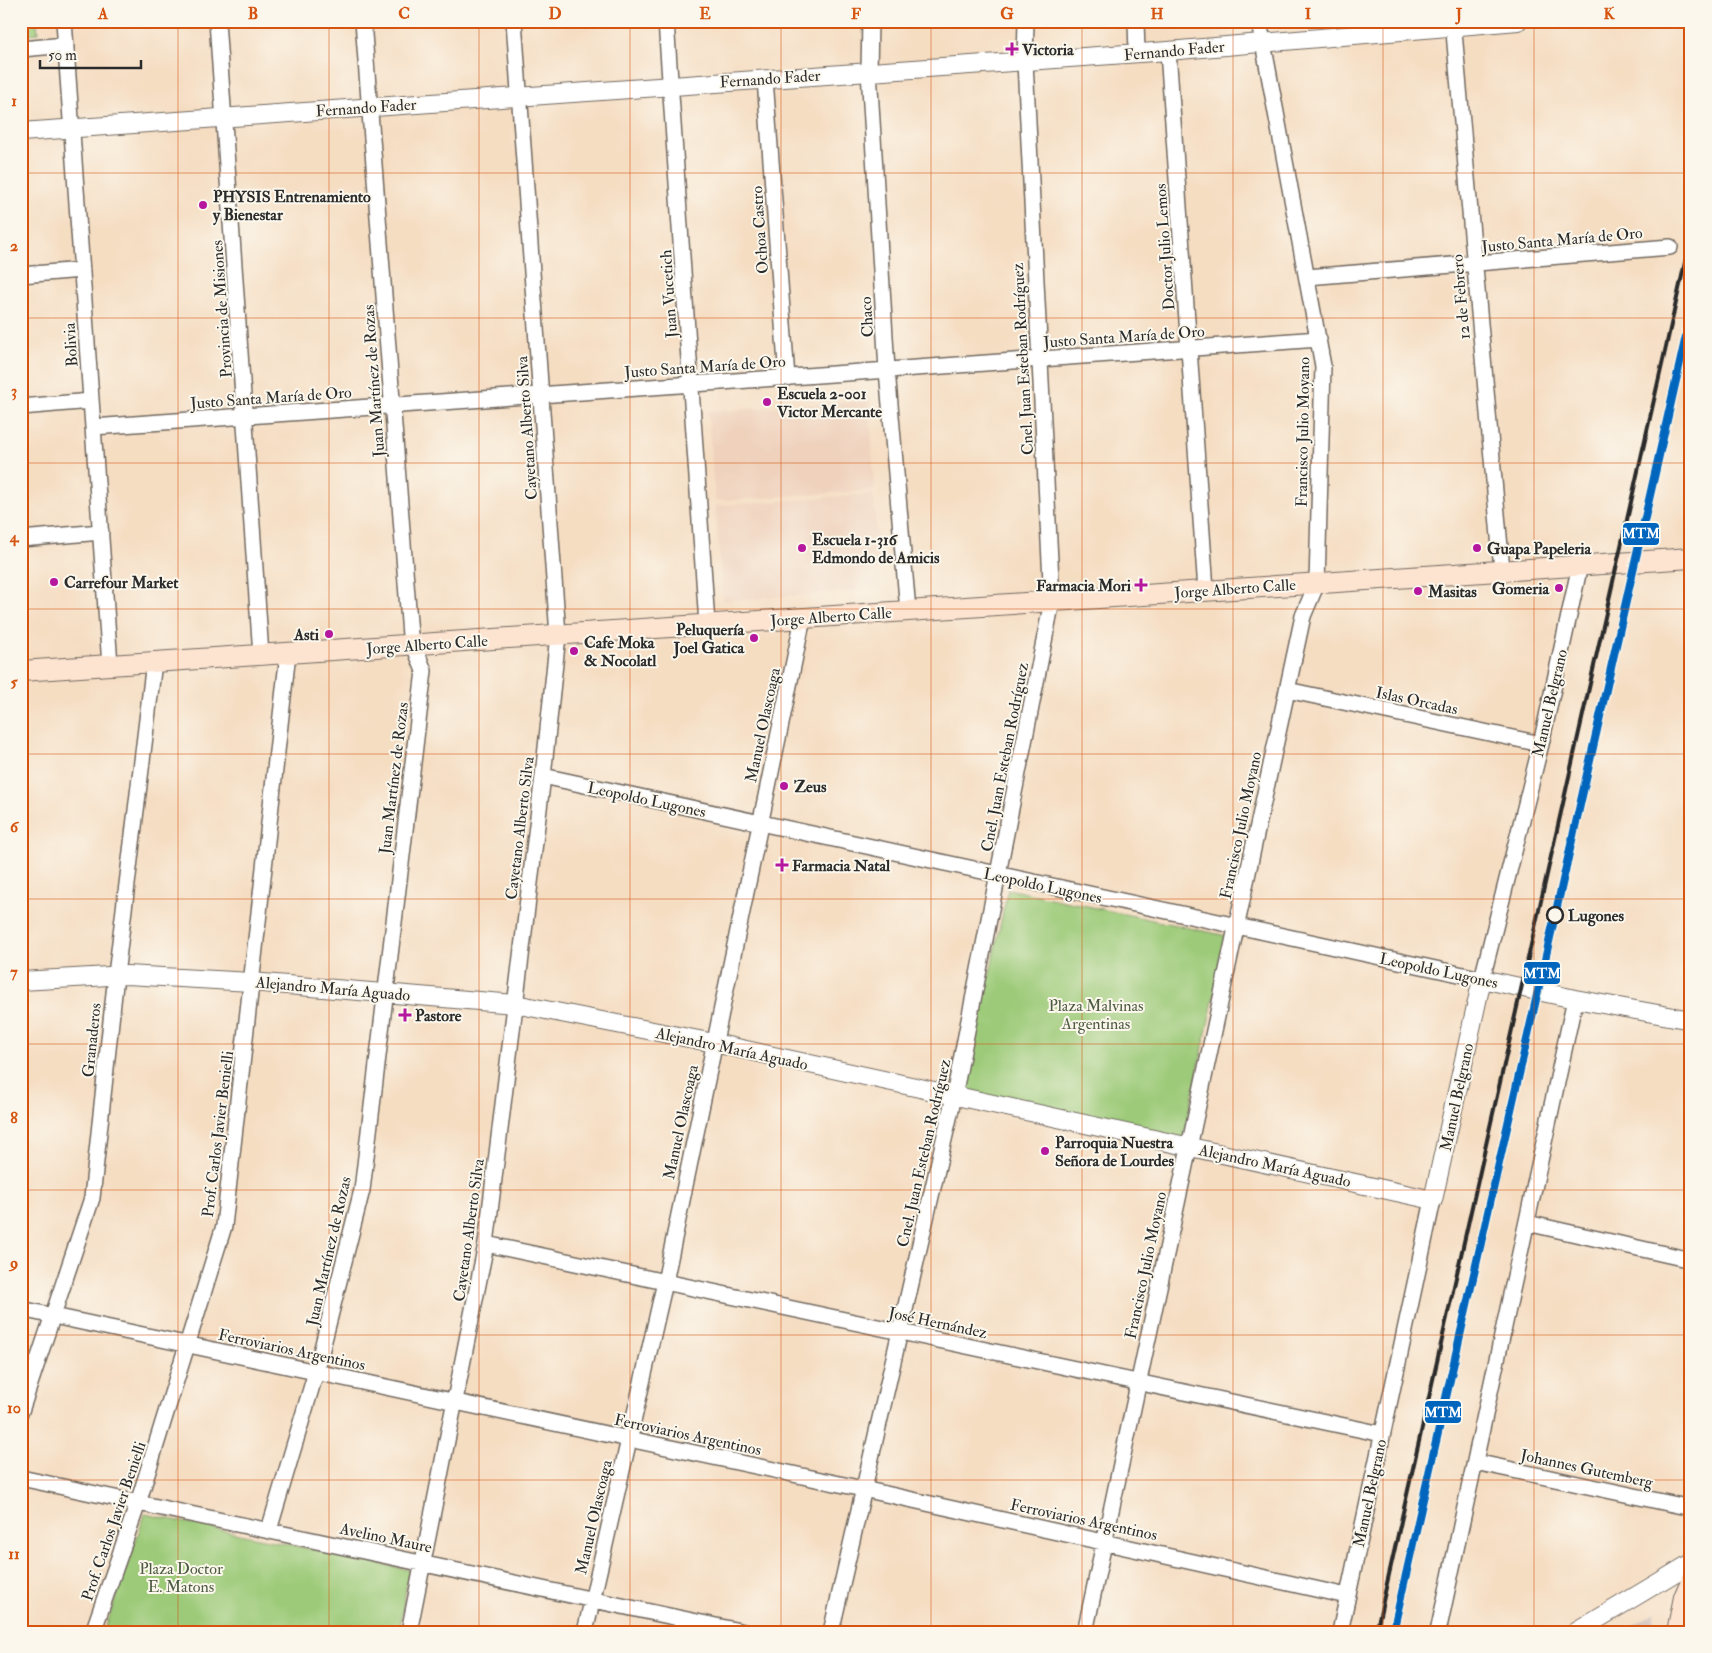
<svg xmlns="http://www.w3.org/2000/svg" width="1712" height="1653" font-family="'IM FELL Double Pica',serif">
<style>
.built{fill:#efd1bc}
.industrial{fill:#cfc0bb}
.green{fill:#9cca78;stroke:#647a52}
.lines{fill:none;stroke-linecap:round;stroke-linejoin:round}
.minor-casing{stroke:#726960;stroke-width:18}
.tertiary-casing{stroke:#726960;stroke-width:20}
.secondary-casing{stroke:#726960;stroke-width:22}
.minor{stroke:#fff;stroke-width:15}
.tertiary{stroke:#fff;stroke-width:18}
.secondary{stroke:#fde4d1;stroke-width:20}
.rail{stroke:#2b2b2b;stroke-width:4}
.rail-1-casing{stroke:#fbf7ec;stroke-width:11}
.rail-1{stroke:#0065bd;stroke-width:8}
.grid{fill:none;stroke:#d5540f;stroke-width:1;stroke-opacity:0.55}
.poi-dot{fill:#b5179e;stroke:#fbf7ec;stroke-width:2}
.stop-dot{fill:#fbf7ec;stroke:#2b2b2b;stroke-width:2.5}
.labels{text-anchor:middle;stroke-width:4;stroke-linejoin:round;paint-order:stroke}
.poi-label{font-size:16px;font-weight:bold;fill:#2b2b2b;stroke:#fbf7ec;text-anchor:start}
.street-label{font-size:16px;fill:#2b2b2b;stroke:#fbf7ec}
.stop-label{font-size:16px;font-weight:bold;fill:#2b2b2b;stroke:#fbf7ec;text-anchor:start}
.park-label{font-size:16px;fill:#4d5b42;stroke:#fbf7ec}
.line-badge{stroke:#fbf7ec;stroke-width:2}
.badge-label{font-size:14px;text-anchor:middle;font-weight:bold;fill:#fff}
.neatline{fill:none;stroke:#d5540f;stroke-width:2}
.grid-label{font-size:16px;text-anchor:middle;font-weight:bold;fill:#d5540f}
</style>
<rect width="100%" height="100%" fill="#fbf7ec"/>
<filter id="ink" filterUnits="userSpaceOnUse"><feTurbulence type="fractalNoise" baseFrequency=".02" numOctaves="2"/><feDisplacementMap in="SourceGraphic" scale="10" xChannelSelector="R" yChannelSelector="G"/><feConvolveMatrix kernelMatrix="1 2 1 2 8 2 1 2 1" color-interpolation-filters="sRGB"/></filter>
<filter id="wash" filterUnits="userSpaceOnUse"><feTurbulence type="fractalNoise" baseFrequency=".0096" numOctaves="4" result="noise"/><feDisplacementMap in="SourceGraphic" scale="20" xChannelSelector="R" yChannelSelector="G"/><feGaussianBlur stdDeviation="1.12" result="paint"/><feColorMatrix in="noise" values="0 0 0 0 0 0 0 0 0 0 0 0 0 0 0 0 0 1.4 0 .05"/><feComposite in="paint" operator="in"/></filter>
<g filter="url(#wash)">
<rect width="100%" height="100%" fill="#f5ddc2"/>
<!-- built -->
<path class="built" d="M 870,400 L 874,490 L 715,501 L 708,412 Z
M 873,494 L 881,589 L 723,601 L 715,506 Z"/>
<!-- industrial -->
<path class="industrial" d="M 1656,1612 L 1651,1632 L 1621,1632 Z"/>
<!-- green -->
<path class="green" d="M 21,21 L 37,21 L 38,33 L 21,35 Z
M 1008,889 L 1227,936 L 1183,1140 L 964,1093 Z
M 145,1514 L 409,1570 L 399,1632 L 104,1632 Z"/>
</g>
<g filter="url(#ink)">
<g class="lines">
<!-- minor casing -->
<g class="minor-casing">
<path id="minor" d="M 64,21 L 110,665
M 217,21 L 261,655
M 666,21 L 707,624
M 870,21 L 869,71 L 887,370 L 908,611
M 1136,21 L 1137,53
M 1453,21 L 1502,570
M 21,49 L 66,45
M 1168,51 L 1206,590
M 765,79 L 787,378
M 21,275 L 82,270
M 1307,277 L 1670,247
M 21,407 L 91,401
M 93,427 L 1319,339
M 21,539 L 101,532
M 1287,690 L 1541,744
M 543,776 L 1482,979 L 1541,744 L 1580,565
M 1527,1223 L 1691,1260
M 486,1244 L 1382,1434
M 21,1309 L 863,1489 L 1347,1596
M 21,1411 L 92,1198 L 116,975 L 154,662
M 1475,1462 L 1691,1508
M 21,1478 L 744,1632
M 269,1530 L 316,1372 L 362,1190 L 424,671 L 410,635 L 363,21
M 93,1632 L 138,1503 L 224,1226 L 288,653
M 409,1632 L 486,1244 L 543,776 L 558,635 L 514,21
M 585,1632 L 665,1282 L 803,618
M 831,1632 L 954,1096 L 1052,601 L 1025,62 L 1026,21
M 1085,1632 L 1303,616 L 1317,583 L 1323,366 L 1259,21
M 1340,1632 L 1433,1200
M 1438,1632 L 1575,999"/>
</g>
<!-- tertiary casing -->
<g class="tertiary-casing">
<path id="tertiary" d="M 21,132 L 1168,51 L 1518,21
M 21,981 L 127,975 L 251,982 L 515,1004 L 714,1043 L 1433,1200 L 1482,979 L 1575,999 L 1691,1020
M 1576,1632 L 1691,1563"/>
</g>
<!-- secondary casing -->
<g class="secondary-casing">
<path id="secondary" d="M 21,671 L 1691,558
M 1677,1632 L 1684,1597 L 1691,1581"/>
</g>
<!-- minor -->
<use href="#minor" class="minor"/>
<!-- tertiary -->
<use href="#tertiary" class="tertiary"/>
<!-- secondary -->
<use href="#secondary" class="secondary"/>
<!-- rail -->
<path class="rail" d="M 1376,1632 L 1691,236"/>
<!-- rail-1 casing -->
<g class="rail-1-casing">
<path id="rail-1" d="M 1393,1632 L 1691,314"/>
</g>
<!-- rail-1 -->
<use href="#rail-1" class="rail-1"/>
</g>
</g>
<!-- grid -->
<path class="grid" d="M 178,21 L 178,1632M 329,21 L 329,1632M 479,21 L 479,1632M 630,21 L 630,1632M 781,21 L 781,1632M 931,21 L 931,1632M 1082,21 L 1082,1632M 1233,21 L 1233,1632M 1383,21 L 1383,1632M 1534,21 L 1534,1632M 21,173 L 1691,173M 21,318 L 1691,318M 21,463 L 1691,463M 21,609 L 1691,609M 21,754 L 1691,754M 21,899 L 1691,899M 21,1044 L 1691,1044M 21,1190 L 1691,1190M 21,1335 L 1691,1335M 21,1480 L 1691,1480"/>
<!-- markers -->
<g class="poi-dot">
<path d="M1009.5 41.5h5v5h5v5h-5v5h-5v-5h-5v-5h5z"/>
<circle cx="203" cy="205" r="5"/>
<circle cx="767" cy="402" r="5"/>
<circle cx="802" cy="548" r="5"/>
<circle cx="1477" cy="548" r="5"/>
<circle cx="54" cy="582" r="5"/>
<path d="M1138.5 577.5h5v5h5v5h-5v5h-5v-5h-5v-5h5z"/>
<circle cx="1559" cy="588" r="5"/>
<circle cx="1418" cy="591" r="5"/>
<circle cx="329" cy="634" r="5"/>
<circle cx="754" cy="638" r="5"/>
<circle cx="574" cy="651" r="5"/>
<circle cx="784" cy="786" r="5"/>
<path d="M779.5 857.5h5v5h5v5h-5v5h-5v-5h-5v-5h5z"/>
<path d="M402.5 1007.5h5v5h5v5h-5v5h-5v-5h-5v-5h5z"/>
<circle cx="1045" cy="1151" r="5"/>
</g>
<circle class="stop-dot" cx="1555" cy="915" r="8"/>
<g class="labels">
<!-- poi labels -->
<g class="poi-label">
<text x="1022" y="55">Victoria</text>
<text x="213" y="202">PHYSIS Entrenamiento<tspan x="213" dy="18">y Bienestar</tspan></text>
<text x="777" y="399">Escuela 2-001<tspan x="777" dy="18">Victor Mercante</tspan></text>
<text x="812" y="545">Escuela 1-316<tspan x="812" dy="18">Edmondo de Amicis</tspan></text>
<text x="1487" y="554">Guapa Papeleria</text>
<text x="64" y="588">Carrefour Market</text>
<text x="1131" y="591" text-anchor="end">Farmacia Mori</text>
<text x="1549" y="594" text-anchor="end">Gomeria</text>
<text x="1428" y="597">Masitas</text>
<text x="744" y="635" text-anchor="end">Peluquería<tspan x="744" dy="18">Joel Gatica</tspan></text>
<text x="319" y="640" text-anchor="end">Asti</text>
<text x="584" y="648">Cafe Moka<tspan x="584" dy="18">&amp; Nocolatl</tspan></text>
<text x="794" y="792">Zeus</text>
<text x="792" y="871">Farmacia Natal</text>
<text x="415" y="1021">Pastore</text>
<text x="1055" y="1148">Parroquia Nuestra<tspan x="1055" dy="18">Señora de Lourdes</tspan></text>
</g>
<!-- street labels -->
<g class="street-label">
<text transform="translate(1174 50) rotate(-5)" y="6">Fernando Fader</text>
<text transform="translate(770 78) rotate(-4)" y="6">Fernando Fader</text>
<text transform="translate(366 107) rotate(-4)" y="6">Fernando Fader</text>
<text transform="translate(759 230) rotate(-94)" y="6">Ochoa Castro</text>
<text transform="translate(1562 239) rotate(-5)" y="6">Justo Santa María de Oro</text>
<text transform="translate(1164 247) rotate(-94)" y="6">Doctor Julio Lemos</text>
<text transform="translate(668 294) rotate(-94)" y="6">Juan Vucetich</text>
<text transform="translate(1460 297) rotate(-95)" y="6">12 de Febrero</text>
<text transform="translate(221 309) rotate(-94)" y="6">Provincia de Misiones</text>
<text transform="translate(866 317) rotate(-93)" y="6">Chaco</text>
<text transform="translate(1124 336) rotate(-4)" y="6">Justo Santa María de Oro</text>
<text transform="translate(70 345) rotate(-94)" y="6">Bolivia</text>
<text transform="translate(1022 359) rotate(-93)" y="6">Cnel. Juan Esteban Rodríguez</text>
<text transform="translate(705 366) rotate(-4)" y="6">Justo Santa María de Oro</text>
<text transform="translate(373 381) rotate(-94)" y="6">Juan Martínez de Rozas</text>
<text transform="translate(271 397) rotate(-4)" y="6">Justo Santa María de Oro</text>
<text transform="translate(526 428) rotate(-94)" y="6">Cayetano Alberto Silva</text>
<text transform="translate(1302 432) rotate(-89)" y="6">Francisco Julio Moyano</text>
<text transform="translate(1235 588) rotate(-4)" y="6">Jorge Alberto Calle</text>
<text transform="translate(831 616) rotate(-4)" y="6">Jorge Alberto Calle</text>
<text transform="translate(427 644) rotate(-4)" y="6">Jorge Alberto Calle</text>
<text transform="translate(1417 700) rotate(12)" y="6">Islas Orcadas</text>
<text transform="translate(1549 703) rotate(-77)" y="6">Manuel Belgrano</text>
<text transform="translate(762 725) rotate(-78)" y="6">Manuel Olascoaga</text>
<text transform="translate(1004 757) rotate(-79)" y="6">Cnel. Juan Esteban Rodríguez</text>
<text transform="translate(393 778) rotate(-83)" y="6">Juan Martínez de Rozas</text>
<text transform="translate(647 799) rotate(12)" y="6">Leopoldo Lugones</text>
<text transform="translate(1240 825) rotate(-78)" y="6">Francisco Julio Moyano</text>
<text transform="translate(519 828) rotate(-83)" y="6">Cayetano Alberto Silva</text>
<text transform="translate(1043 885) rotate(12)" y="6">Leopoldo Lugones</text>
<text transform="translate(1439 970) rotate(12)" y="6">Leopoldo Lugones</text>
<text transform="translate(333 988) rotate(5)" y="6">Alejandro María Aguado</text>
<text transform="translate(91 1040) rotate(-84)" y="6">Granaderos</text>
<text transform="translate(732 1048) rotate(12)" y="6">Alejandro María Aguado</text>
<text transform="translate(1456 1097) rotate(-78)" y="6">Manuel Belgrano</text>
<text transform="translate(680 1122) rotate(-78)" y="6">Manuel Olascoaga</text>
<text transform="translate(217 1134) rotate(-83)" y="6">Prof. Carlos Javier Benielli</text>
<text transform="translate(923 1153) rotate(-77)" y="6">Cnel. Juan Esteban Rodríguez</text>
<text transform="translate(1275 1165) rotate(12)" y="6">Alejandro María Aguado</text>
<text transform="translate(468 1230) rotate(-82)" y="6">Cayetano Alberto Silva</text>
<text transform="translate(328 1251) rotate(-77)" y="6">Juan Martínez de Rozas</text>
<text transform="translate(1145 1265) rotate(-78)" y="6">Francisco Julio Moyano</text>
<text transform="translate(938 1322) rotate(12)" y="6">José Hernández</text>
<text transform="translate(292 1349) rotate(12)" y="6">Ferroviarios Argentinos</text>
<text transform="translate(688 1434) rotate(12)" y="6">Ferroviarios Argentinos</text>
<text transform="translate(1587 1468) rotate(12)" y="6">Johannes Gutemberg</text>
<text transform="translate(1369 1493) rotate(-78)" y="6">Manuel Belgrano</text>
<text transform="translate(593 1517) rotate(-77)" y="6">Manuel Olascoaga</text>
<text transform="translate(1084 1519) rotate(12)" y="6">Ferroviarios Argentinos</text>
<text transform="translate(113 1521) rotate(-71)" y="6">Prof. Carlos Javier Benielli</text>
<text transform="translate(386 1537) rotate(12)" y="6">Avelino Maure</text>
</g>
<!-- stop labels -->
<g class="stop-label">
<text x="1568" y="921">Lugones</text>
</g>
<!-- park labels -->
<g class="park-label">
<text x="1096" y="1011">Plaza Malvinas<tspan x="1096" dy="18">Argentinas</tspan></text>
<text x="181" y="1574">Plaza Doctor<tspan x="181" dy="18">E. Matons</tspan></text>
</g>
</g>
<g class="line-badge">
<rect x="1622" y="522" width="38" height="24" rx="5" fill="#0065bd"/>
<rect x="1523" y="961" width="38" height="24" rx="5" fill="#0065bd"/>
<rect x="1424" y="1400" width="38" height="24" rx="5" fill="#0065bd"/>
</g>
<g class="badge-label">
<text x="1641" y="538">MTM</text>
<text x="1542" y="978">MTM</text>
<text x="1443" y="1417">MTM</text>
</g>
<!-- margin -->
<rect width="1712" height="1653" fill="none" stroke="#fbf7ec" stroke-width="55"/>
<!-- scale -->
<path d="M40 60v8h101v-8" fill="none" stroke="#2b2b2b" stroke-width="2.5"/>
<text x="48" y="60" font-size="15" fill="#2b2b2b" stroke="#fbf7ec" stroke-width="4" paint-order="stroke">50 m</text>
<rect x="28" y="28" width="1656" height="1598" class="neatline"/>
<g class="grid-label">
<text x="103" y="19">A</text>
<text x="253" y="19">B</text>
<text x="404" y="19">C</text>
<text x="555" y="19">D</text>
<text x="705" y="19">E</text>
<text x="856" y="19">F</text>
<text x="1007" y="19">G</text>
<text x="1157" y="19">H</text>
<text x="1308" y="19">I</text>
<text x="1459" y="19">J</text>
<text x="1609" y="19">K</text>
<text x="14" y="106">1</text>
<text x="14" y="251">2</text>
<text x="14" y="396">3</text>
<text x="14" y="542">4</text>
<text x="14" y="687">5</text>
<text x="14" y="832">6</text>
<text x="14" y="977">7</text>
<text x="14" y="1123">8</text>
<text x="14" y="1268">9</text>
<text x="14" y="1413">10</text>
<text x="14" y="1559">11</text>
</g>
</svg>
